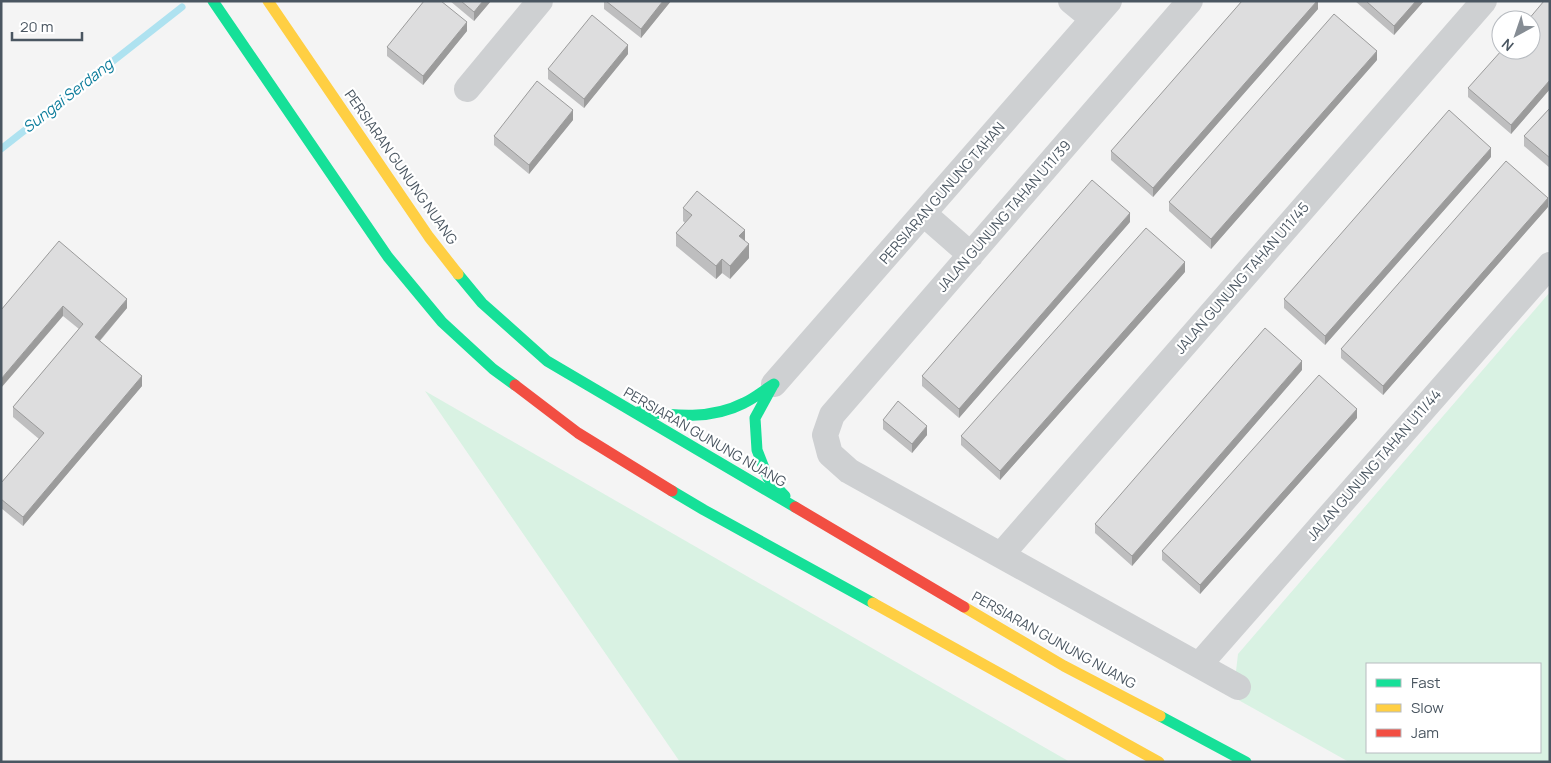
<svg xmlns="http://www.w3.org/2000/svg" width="1551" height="763" font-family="Manrope,sans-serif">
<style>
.green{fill:#d9f2e3;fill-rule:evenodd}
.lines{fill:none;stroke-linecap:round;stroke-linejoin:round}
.stream{stroke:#aee2f0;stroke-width:7}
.street{stroke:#ced0d2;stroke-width:26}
.fast{stroke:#16e098;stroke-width:11}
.slow{stroke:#ffcf43;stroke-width:11}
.jam{stroke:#f24e42;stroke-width:11}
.wall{fill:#bebebf}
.shaded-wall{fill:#9b9b9b}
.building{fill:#ddddde;stroke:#9b9b9b}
.labels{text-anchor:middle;stroke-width:4.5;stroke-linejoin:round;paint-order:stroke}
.street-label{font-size:14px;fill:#4a5661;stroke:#fff}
.water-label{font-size:15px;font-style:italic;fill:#0c7c9b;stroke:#fff}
</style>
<rect width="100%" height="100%" fill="#f4f4f4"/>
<!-- green -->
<path class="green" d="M 1550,292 L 1550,762 L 1349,762 L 1233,697 L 1238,654 ZM 1367,664 L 1540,664 L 1540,752 L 1367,752 Z
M 425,391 L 1070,762 L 680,762 Z"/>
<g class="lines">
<!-- stream -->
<path class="stream" d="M 1,149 L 182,7"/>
<!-- street -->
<path class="street" d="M 1071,1 L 1093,19
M 1190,1 L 832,415 L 825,435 L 830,454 L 849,471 L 1238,687
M 467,89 L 540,1
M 924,214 L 971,255
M 774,384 L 1109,1
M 1001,555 L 1484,1
M 1199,665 L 1550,265"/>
<!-- fast -->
<path class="fast" d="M 213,1 L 388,257 L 442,322 L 493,369 L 515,385
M 458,274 L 482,303 L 547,361 L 795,507
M 773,385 L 755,418 L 757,450 L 768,478 L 785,496
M 640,411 C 675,416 711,420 744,403 C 755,398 764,390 774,384
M 672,491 L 704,510 L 873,603
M 1160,716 L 1246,762"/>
<!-- slow -->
<path class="slow" d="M 268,1 L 429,237 L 458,274
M 873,603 L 1159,762
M 964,607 L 1064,666 L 1160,716"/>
<!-- jam -->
<path class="jam" d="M 515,385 L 578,433 L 672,491
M 795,507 L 964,607"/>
</g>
<!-- wall -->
<path class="wall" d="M 450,1 L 491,1 L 474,21 Z
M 604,1 L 671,1 L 641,38 L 604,9 Z
M 1318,1 L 1318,9 L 1153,197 L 1111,160 L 1111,151 Z
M 1355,1 L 1424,1 L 1394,35 Z
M 1550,1 L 1550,89 L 1511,134 L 1468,97 L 1468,88 Z
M 467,31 L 423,85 L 387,56 L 387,47 Z
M 628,54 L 584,108 L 548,79 L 548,69 Z
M 1377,60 L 1211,249 L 1169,211 L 1169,202 Z
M 1550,108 L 1550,168 L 1524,146 L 1524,136 Z
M 573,120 L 529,174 L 494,145 L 494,136 Z
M 1491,157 L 1325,345 L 1284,308 L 1284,299 Z
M 1548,207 L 1383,395 L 1341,358 L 1341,349 Z
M 683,208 L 745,241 L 749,258 L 730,279 L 722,273 L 716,279 L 676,246 L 676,233 L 685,223 L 683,221 Z
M 1130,222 L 959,418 L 922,386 L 922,376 Z
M 59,241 L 127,308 L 100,341 L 142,386 L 23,526 L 1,508 L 1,483 L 39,439 L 13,417 L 13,407 L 79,329 L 63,316 Z
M 1185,272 L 1000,480 L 961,445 L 961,436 Z
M 1302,370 L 1132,566 L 1095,533 L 1095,524 Z
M 1357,418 L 1200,594 L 1162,560 L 1162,551 Z
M 883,420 L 927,435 L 912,453 L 883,429 Z"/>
<!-- shaded-wall -->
<path class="shaded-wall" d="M 483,1 L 491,1 L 474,21 L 474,12 Z
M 663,1 L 671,1 L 641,38 L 641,29 Z
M 1317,1 L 1318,1 L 1318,9 L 1153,197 L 1153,188 Z
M 1416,1 L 1424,1 L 1394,35 L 1394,26 Z
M 467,22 L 467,31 L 423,85 L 423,76 Z
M 628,45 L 628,54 L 584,108 L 584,99 Z
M 1377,51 L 1377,60 L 1211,249 L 1211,239 Z
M 1550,80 L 1550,89 L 1511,134 L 1511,125 Z
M 573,110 L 573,120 L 529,174 L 529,165 Z
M 1491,148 L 1491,157 L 1325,345 L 1325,336 Z
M 1548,198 L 1548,207 L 1383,395 L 1383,386 Z
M 1130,213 L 1130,222 L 959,418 L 959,409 Z
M 745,230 L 745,243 L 739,236 Z
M 749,244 L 749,258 L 730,279 L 730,266 Z
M 722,259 L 722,273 L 716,279 L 716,266 Z
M 1185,262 L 1185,272 L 1000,480 L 1000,471 Z
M 127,299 L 127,308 L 95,346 L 95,337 Z
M 63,306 L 63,316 L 1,388 L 1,379 Z
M 1302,361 L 1302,370 L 1132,566 L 1132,556 Z
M 142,376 L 142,386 L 23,526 L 23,517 Z
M 1357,409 L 1357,418 L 1200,594 L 1200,585 Z
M 927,426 L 927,435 L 912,453 L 912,444 Z"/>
<!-- building -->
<path class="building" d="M 424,1 L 441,1 L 467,22 L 423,76 L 387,47 Z
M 461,1 L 483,1 L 474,12 Z
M 606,1 L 663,1 L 641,29 Z
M 1242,1 L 1317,1 L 1153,188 L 1111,151 Z
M 1366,1 L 1416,1 L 1394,26 Z
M 1544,1 L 1550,1 L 1550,80 L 1511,125 L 1468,88 L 1502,50 L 1531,50 L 1531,20 L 1528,20 Z
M 1334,14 L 1377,51 L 1211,239 L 1169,202 Z
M 592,15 L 628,45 L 584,99 L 548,69 Z
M 537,81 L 573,110 L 529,165 L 494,136 Z
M 1550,108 L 1550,158 L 1524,136 Z
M 1449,110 L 1491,148 L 1325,336 L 1284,299 Z
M 1506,161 L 1548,198 L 1383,386 L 1341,349 Z
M 1092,180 L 1130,213 L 959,409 L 922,376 Z
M 697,191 L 745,230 L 739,236 L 749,244 L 730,266 L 722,259 L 716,266 L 676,233 L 692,215 L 683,208 Z
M 1146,228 L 1185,262 L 1000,471 L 961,436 Z
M 59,241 L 127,299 L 95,337 L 142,376 L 23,517 L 1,499 L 1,483 L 44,433 L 13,407 L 83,324 L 63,306 L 1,379 L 1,310 Z
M 1265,328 L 1302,361 L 1132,556 L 1095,524 Z
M 1319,375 L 1357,409 L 1200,585 L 1162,551 Z
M 898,401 L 927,426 L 912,444 L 883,420 Z"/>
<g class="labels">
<!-- street labels -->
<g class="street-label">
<text transform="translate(401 167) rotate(55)" y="5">PERSIARAN GUNUNG NUANG</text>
<text transform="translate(942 193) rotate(-49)" y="5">PERSIARAN GUNUNG TAHAN</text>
<text transform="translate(1004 216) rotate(-49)" y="5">JALAN GUNUNG TAHAN U11/39</text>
<text transform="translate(1242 278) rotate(-49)" y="5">JALAN GUNUNG TAHAN U11/45</text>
<text transform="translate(705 437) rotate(30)" y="5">PERSIARAN GUNUNG NUANG</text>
<text transform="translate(1374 465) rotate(-49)" y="5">JALAN GUNUNG TAHAN U11/44</text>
<text transform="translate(1054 640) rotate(29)" y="5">PERSIARAN GUNUNG NUANG</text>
</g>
<!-- water labels -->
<g class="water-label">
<text transform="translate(68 96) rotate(-38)" y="5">Sungai Serdang</text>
</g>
</g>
<!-- border -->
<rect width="1551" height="763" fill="none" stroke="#4a5661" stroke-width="5"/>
<!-- legend -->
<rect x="1366" y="663" width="175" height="90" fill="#ffffff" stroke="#b7bbc0"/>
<rect x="1376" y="679" width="25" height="8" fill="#16e098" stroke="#b7bbc0"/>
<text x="1411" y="688" font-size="15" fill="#4a5661">Fast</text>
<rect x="1376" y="704" width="25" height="8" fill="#ffcf43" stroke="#b7bbc0"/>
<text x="1411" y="713" font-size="15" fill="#4a5661">Slow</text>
<rect x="1376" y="729" width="25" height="8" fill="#f24e42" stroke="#b7bbc0"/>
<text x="1411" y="738" font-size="15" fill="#4a5661">Jam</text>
<!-- north arrow -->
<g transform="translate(1516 35) rotate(220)"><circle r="24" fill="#ffffff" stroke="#b7bbc0"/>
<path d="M0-4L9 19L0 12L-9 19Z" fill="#868d94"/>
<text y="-8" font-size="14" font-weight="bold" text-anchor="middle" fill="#4a5661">N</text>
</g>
<!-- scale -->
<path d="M12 32v8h70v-8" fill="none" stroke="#4a5661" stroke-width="2.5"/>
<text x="20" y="32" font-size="15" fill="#4a5661" stroke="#ffffff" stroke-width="4" paint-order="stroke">20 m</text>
</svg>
